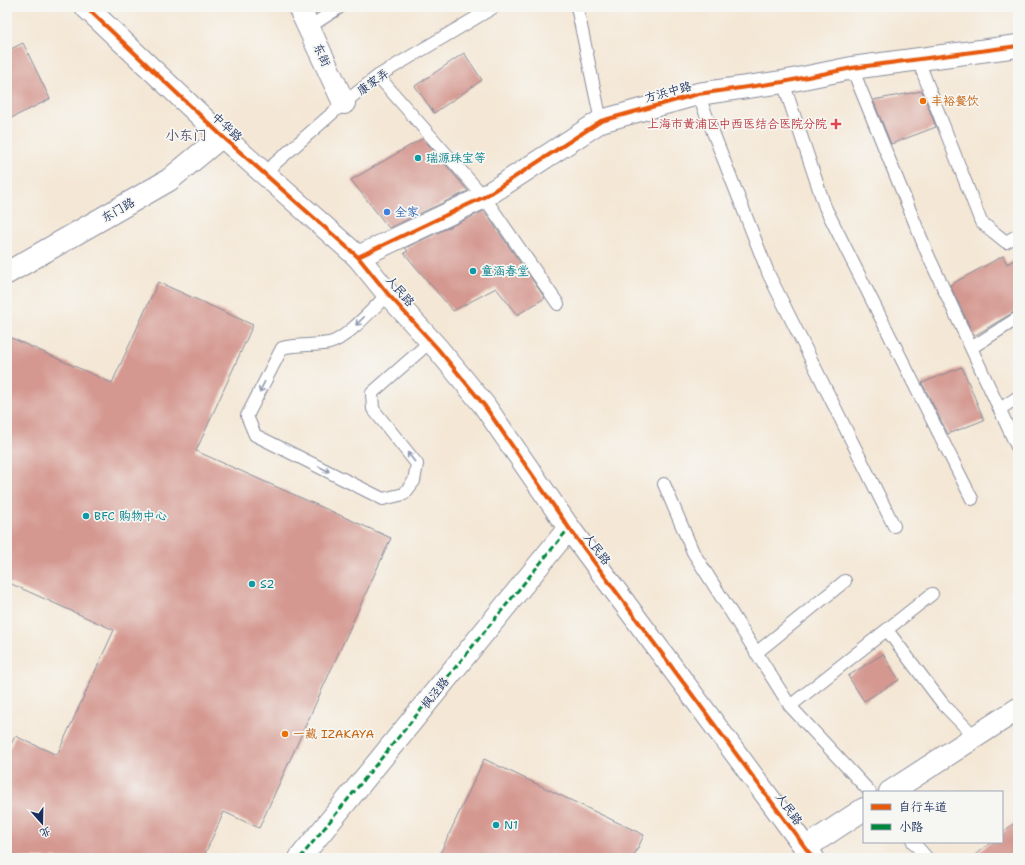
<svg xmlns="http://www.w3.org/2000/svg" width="1025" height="865" font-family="'Shantell Sans','LXGW WenKai TC',sans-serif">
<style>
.building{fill:#d49890}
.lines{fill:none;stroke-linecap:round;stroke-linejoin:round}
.lane-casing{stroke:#888b9a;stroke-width:14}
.street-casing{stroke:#888b9a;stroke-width:24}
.secondary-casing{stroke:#888b9a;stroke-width:24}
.lane{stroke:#fff;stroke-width:12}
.street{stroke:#fff;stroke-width:22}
.secondary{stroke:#fff;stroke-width:22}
.quiet{stroke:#00873e;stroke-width:3;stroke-dasharray:6 3;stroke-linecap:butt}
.cycleway-casing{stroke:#f6f6f2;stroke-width:6}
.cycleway{stroke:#e8590c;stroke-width:4}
.oneway{stroke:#8d97ae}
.food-dot{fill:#e8710a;stroke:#f6f6f2;stroke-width:1.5}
.health-dot{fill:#e0444e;stroke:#f6f6f2;stroke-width:1.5}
.culture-dot{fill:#0f9aa8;stroke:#f6f6f2;stroke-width:1.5}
.shop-dot{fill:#3f7fe0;stroke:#f6f6f2;stroke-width:1.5}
.labels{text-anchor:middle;stroke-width:3.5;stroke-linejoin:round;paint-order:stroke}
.street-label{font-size:12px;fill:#1b2f5e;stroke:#f6f6f2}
.food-label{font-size:12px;fill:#c56008;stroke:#f6f6f2;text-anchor:start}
.health-label{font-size:12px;fill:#be3a42;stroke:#f6f6f2;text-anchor:end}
.culture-label{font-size:12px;fill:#0d838f;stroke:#f6f6f2;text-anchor:start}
.shop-label{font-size:12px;fill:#366cbe;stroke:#f6f6f2;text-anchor:start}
.quarter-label{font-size:14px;fill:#5c5470;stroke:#f6f6f2}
</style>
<rect width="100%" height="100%" fill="#f6f6f2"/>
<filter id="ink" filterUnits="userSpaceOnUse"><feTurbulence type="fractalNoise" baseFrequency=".025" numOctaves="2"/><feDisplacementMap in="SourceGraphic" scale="8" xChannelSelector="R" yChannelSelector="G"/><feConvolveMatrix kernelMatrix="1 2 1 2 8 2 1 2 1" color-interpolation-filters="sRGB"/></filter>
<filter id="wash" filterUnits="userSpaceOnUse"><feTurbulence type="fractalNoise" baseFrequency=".012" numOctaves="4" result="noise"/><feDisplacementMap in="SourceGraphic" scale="16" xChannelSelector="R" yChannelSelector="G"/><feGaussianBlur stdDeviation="0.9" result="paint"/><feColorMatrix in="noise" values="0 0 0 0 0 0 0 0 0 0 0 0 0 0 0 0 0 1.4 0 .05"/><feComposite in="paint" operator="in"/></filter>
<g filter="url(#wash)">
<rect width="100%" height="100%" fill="#f4e7d5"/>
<g id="blocks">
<!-- building -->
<path class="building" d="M 23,43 L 50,99 L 7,120 L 7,51 Z
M 464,53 L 482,80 L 434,113 L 415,86 Z
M 922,91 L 936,127 L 891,144 L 873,100 Z
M 423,138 L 468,191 L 389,228 L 351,180 Z
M 484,211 L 545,298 L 517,315 L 496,288 L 453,311 L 404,253 L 408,251 L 405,248 Z
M 1003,256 L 1007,264 L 1018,258 L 1018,311 L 1014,312 L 974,336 L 950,285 Z
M 158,282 L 253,325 L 196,451 L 391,538 L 259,828 L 224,812 L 203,858 L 7,858 L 7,753 L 15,736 L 57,755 L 114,630 L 7,582 L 7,336 L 112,383 Z
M 962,367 L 984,420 L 948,434 L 922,383 Z
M 883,654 L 899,680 L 864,701 L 848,676 Z
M 484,759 L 644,835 L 633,858 L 438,858 Z
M 1018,820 L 1018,858 L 971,858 L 991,842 L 1002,842 L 1002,833 Z"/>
</g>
</g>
<g filter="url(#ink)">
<use href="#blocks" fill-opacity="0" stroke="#888b9a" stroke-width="1"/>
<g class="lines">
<!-- lane casing -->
<g class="lane-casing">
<path id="lane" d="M 577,7 L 601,121
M 309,27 L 340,7
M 918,60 L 981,222 L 1006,242 L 1018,235
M 852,68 L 928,255 L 1018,449
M 378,76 L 484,197 L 558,304
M 783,82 L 825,207 L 972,499
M 698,94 L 769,275 L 894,526
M 264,173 L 344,103 L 378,76 L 494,7
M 388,294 C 375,306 346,340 329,343 C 313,346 298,344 282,348 L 247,416 L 255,435 L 383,499 L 404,494 L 414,481 L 417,464 L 373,409 L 372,393 L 431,341
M 971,348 L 1018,318
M 1000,409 L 1018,397
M 664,484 L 693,552 L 790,706 L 870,792
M 887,630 L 943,704 L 975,737
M 756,653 L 845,581
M 790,706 L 932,594
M 913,842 L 927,858"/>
</g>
<!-- street casing -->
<g class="street-casing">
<path id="street" d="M 299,7 L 344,103
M 358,257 L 484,197 L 601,121 L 698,94 L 783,82 L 852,68 L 1018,46
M 890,792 L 1018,709
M 805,848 L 864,809
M 300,858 L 569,528"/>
</g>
<!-- secondary casing -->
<g class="secondary-casing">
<path id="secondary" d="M 86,7 L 222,136 L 358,257 L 388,294 L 438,349 L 484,405 L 569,528 L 813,858
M 7,273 L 169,180 L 222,136"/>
</g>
<!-- lane -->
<use href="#lane" class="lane"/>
<!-- street -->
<use href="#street" class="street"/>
<!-- secondary -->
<use href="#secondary" class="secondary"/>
<!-- quiet -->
<path class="quiet" d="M 300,858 L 569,528"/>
<!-- cycleway casing -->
<g class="cycleway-casing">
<path id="cycleway" d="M 86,7 L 222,136 L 358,257 L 388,294 L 438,349 L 484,405 L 569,528 L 813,858
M 358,257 L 484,197 L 601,121 L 698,94 L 783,82 L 852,68 L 1018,46"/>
</g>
<!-- cycleway -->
<use href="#cycleway" class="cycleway"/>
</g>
<!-- one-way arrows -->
<defs><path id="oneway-shaft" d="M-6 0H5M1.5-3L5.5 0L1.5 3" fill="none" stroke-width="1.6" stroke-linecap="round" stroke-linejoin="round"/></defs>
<g class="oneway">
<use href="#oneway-shaft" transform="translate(360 321) rotate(135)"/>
<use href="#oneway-shaft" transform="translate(262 387) rotate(117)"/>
<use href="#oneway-shaft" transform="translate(411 457) rotate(-128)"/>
<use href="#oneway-shaft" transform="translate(324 469) rotate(26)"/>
</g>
</g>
<!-- markers -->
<g class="food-dot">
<circle cx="923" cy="101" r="4"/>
<circle cx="285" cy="734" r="4"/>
</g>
<path class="health-dot" d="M834 118h4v4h4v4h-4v4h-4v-4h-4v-4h4z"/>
<g class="culture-dot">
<circle cx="418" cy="158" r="4"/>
<circle cx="473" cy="271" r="4"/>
<circle cx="86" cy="516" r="4"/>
<circle cx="252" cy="584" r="4"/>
<circle cx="496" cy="825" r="4"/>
</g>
<circle class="shop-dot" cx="387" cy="212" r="4"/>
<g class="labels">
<!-- street labels -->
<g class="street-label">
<text transform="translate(322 55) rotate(65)" y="4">东街</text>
<text transform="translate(373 82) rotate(-36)" y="4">康家弄</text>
<text transform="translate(668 92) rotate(-15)" y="4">方浜中路</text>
<text transform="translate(227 127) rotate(43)" y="4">中华路</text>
<text transform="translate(118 210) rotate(-30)" y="4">东门路</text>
<text transform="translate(400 291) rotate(49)" y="4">人民路</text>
<text transform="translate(597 549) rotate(53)" y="4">人民路</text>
<text transform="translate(435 693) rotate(-51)" y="4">枫泾路</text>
<text transform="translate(789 809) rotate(54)" y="4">人民路</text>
</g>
<!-- food labels -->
<g class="food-label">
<text x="931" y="105">丰裕餐饮</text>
<text x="293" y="738">一藏 IZAKAYA</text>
</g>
<!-- health labels -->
<g class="health-label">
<text x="827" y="128">上海市黄浦区中西医结合医院分院</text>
</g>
<!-- culture labels -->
<g class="culture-label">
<text x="426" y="162">瑞源珠宝等</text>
<text x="481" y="275">童涵春堂</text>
<text x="94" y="520">BFC 购物中心</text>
<text x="260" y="588">S2</text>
<text x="504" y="829">N1</text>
</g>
<!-- shop labels -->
<g class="shop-label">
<text x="395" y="216">全家</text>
</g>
<!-- quarter labels -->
<g class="quarter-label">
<text x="186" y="140">小东门</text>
</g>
</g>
<!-- margin -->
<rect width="1025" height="865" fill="none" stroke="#f6f6f2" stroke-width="24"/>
<!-- legend -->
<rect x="863" y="791" width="140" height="52" fill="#f6f6f2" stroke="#9ea6b7"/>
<rect x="871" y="804" width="20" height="6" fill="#e8590c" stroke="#9ea6b7"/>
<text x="899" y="811" font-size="12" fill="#1b2f5e">自行车道</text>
<rect x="871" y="824" width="20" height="6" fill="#00873e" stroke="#9ea6b7"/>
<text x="899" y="831" font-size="12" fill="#1b2f5e">小路</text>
<!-- north arrow -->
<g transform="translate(42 823) rotate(160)" stroke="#f6f6f2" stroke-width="3" paint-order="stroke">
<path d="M0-3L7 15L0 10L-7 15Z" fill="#1b2f5e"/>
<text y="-6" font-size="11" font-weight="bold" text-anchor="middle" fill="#1b2f5e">北</text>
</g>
</svg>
